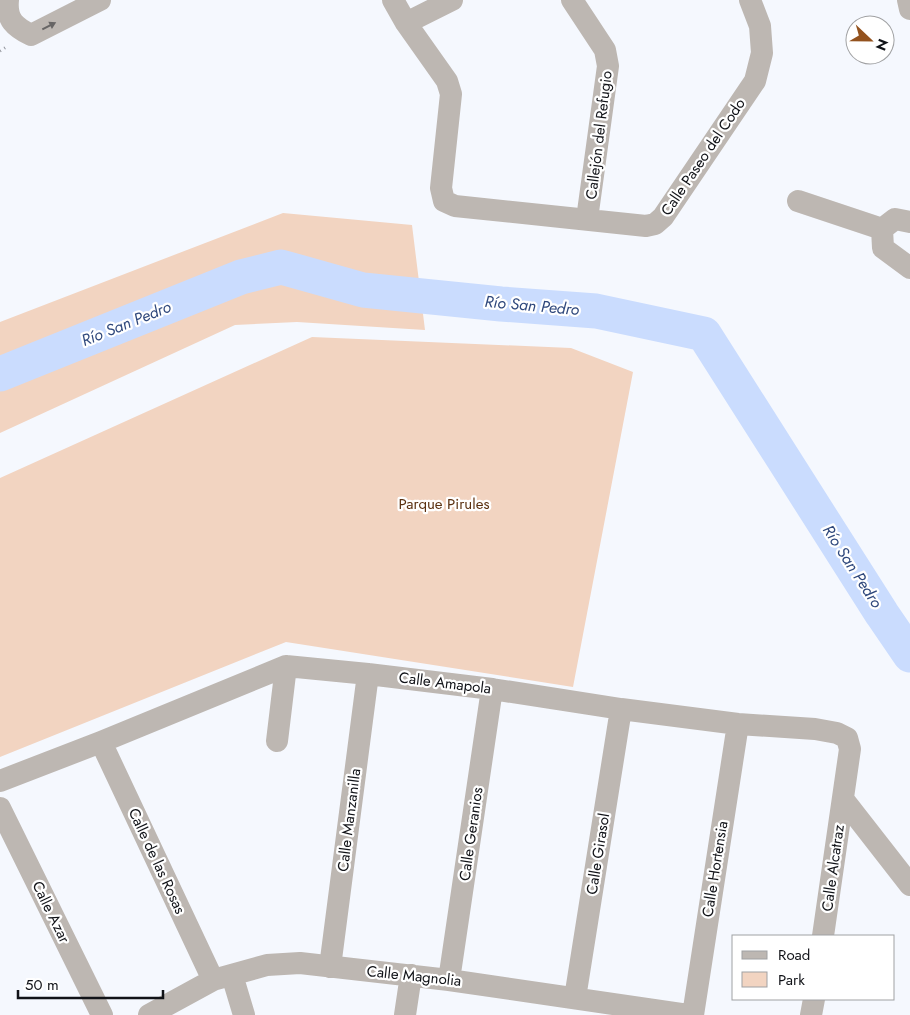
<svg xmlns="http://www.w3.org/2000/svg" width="910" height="1015" font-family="Jost,sans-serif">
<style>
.green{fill:#f2d4c1}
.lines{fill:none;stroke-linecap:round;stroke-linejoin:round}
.river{stroke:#cadcfe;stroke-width:35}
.path{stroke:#91949a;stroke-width:3;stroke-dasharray:1 4;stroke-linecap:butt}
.minor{stroke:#bdb7b2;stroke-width:22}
.oneway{fill:#676565}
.labels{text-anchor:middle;stroke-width:4.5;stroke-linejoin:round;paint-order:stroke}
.street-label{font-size:15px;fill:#111318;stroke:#fff}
.park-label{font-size:15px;fill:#5b3111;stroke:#fff}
.water-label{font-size:16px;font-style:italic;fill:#2f487c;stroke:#fff}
</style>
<rect width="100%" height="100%" fill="#f5f8fe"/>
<!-- green -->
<path class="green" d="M 283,213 L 412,225 L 425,330 L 297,322 L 235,325 L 0,433 L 0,322 Z
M 312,337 L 571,348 L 633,372 L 573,687 L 286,642 L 0,757 L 0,478 Z"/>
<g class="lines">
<!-- river -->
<path class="river" d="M 0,374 L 241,277 L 281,267 L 363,290 L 501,304 L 596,311 L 704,334 L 882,614 L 910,655"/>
<!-- path -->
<path class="path" d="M 0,51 L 8,46"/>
<!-- minor -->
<path class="minor" d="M 8,0 C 6,20 15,27 31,35 L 100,0
M 393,0 L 406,23 L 447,81 L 451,94 L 441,188 L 444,201 L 455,206 L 646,226 L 655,224 L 663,217 L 755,81 L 762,53 L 760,26 L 750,0
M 572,0 L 605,50 L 608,66 L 587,219
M 908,0 L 910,9
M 406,23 L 452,0
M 798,201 L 882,229
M 882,229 L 883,248 L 910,268
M 882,229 L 895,219 L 910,222
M 277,741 L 286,666
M 101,742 L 213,980
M 0,781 L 101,742 L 286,666 L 368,674 L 492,689 L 621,709 L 738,724 L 815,729 L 837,733 L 847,738 L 850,749 L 823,936
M 843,799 L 910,885
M 0,808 L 102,1015
M 330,967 L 368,674
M 232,975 L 244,1015
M 449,980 L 492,689
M 575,998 L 621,709
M 149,1015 L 213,980 L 267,965 L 300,963 L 449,980 L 688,1015
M 405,1015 L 411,975
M 693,1015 L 738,724
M 811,1015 L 814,999"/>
</g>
<!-- one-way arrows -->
<defs><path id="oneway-solid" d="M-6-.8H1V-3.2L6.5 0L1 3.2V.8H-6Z" transform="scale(1.25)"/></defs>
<use class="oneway" href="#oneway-solid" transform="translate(49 26) rotate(-27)"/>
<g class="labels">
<!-- street labels -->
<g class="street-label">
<text transform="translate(599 135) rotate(-83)" y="5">Callejón del Refugio</text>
<text transform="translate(703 157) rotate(-56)" y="5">Calle Paseo del Codo</text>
<text transform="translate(445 683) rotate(7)" y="5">Calle Amapola</text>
<text transform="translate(349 820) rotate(-83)" y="5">Calle Manzanilla</text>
<text transform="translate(471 834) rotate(-82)" y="5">Calle Geranios</text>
<text transform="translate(598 854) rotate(-81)" y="5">Calle Girasol</text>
<text transform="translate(157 861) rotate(65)" y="5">Calle de las Rosas</text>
<text transform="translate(833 868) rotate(-82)" y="5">Calle Alcatraz</text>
<text transform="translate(715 869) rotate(-81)" y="5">Calle Hortensia</text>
<text transform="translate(51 912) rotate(64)" y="5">Calle Azar</text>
<text transform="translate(414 976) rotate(6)" y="5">Calle Magnolia</text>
</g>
<!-- park labels -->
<g class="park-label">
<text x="444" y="509">Parque Pirules</text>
</g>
<!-- water labels -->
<g class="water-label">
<text transform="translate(532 305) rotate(5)" y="6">Río San Pedro</text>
<text transform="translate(126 323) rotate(-22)" y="6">Río San Pedro</text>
<text transform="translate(853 566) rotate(57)" y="6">Río San Pedro</text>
</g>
</g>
<!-- legend -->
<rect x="732" y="935" width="162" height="65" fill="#ffffff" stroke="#a0a1a3"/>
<rect x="742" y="951" width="25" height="8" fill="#bdb7b2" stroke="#a0a1a3"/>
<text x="778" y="960" font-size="15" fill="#111318">Road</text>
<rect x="742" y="972" width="25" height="15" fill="#f2d4c1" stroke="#a0a1a3"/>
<text x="778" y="985" font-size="15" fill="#111318">Park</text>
<!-- north arrow -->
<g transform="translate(870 40) rotate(112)"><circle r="24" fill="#ffffff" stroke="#a0a1a3"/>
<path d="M0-4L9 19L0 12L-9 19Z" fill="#93521e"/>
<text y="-8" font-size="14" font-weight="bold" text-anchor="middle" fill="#111318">N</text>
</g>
<!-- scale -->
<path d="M18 990v8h145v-8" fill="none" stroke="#111318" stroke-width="2.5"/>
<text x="25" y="990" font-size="15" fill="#111318" stroke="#ffffff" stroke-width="4" paint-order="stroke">50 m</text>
</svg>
